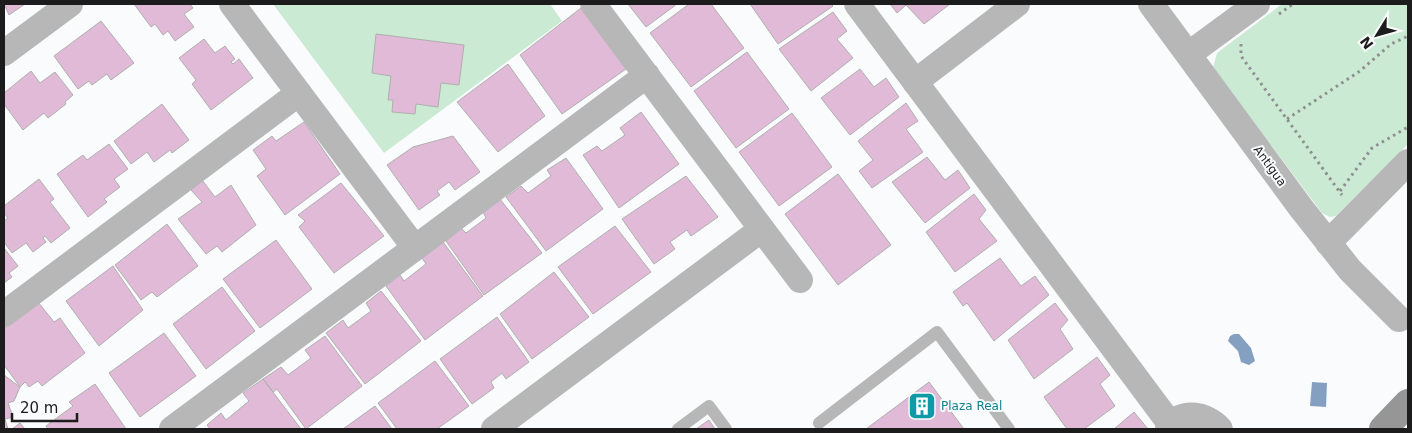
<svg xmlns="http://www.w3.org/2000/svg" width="1412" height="433" font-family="'DejaVu Sans',sans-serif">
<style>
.green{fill:#caead3}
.water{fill:#849fc0}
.building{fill:#e0bad6;stroke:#b0afaf}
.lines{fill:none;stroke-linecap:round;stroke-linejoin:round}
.path{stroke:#8f8f90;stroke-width:3;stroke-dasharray:2.5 4;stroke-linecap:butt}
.lane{stroke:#b7b7b8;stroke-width:12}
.street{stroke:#b7b7b8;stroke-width:26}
.secondary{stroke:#969697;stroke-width:28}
.labels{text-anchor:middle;stroke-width:4;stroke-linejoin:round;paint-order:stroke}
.street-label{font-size:12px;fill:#1c1c1d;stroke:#fafbfc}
.culture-label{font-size:12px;fill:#0d838f;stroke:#fafbfc;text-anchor:start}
</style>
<rect width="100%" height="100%" fill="#fafbfc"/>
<!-- green -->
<path class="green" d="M 273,4 L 550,4 L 562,21 L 384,153 Z
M 1282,4 L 1408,4 L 1408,144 L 1336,216 L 1330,217 L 1322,213 L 1213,68 L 1217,53 Z"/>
<!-- water -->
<path class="water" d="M 1234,334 L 1239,334 L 1251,348 L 1255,361 L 1249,365 L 1241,362 L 1238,351 L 1228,341 L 1230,336 Z
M 1312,382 L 1327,383 L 1326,407 L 1310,406 Z"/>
<!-- building -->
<path class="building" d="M 4,4 L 25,4 L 9,15 Z
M 134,4 L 190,4 L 193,8 L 184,14 L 194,27 L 175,41 L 168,31 L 163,35 L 155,24 L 151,27 Z
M 628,4 L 677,4 L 646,27 Z
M 689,4 L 711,4 L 744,48 L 691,87 L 650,33 Z
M 750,4 L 831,4 L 833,6 L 778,44 Z
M 890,4 L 950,4 L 924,24 L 906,5 L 897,13 Z
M 581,8 L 626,69 L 562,114 L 520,55 Z
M 833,12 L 847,31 L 837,39 L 853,58 L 811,91 L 779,49 Z
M 101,21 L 134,63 L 111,80 L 107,74 L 92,85 L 89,81 L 78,89 L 54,56 Z
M 376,34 L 464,45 L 459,85 L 441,83 L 438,107 L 416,104 L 415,114 L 392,112 L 393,100 L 388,100 L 391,76 L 372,73 Z
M 204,39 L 215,53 L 225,46 L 235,59 L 231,62 L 233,64 L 239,59 L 253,78 L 211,110 L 192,84 L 196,80 L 179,58 Z
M 747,52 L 789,109 L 736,148 L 694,91 Z
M 508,64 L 545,116 L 498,152 L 457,102 Z
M 860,69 L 874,87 L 886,78 L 899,97 L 850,135 L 821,98 Z
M 31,71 L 40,83 L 55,72 L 73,95 L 65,102 L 66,104 L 48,118 L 44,113 L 23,130 L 4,104 L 4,93 Z
M 906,103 L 918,121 L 906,129 L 923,152 L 872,188 L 859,171 L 873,160 L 858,141 Z
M 162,104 L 189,140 L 172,153 L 170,150 L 154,162 L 147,152 L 131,164 L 114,141 Z
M 641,112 L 679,164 L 619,208 L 583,155 L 597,146 L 602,151 L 625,135 L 620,128 Z
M 792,113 L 832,167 L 779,206 L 739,152 Z
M 304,122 L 340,174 L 285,215 L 257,176 L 266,169 L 253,150 L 272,136 L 276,141 Z
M 453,136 L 480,172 L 455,190 L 449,182 L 437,191 L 440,195 L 419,210 L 387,165 L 413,147 Z
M 109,144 L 128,169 L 114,179 L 120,187 L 104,199 L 107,202 L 88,217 L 57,174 L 83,155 L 87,160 Z
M 927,157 L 945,180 L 958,170 L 970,188 L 925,223 L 892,182 Z
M 566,158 L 603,209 L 546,251 L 506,197 L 521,186 L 528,193 L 551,176 L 547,170 Z
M 838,174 L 891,245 L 838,285 L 785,214 Z
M 686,176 L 718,217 L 691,236 L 687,230 L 670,242 L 675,249 L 654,264 L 622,219 Z
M 39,179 L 54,199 L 50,202 L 70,228 L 51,243 L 45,236 L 43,238 L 46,242 L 33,252 L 26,243 L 12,253 L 4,242 L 4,221 L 8,218 L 4,213 L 4,206 Z
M 202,180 L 215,197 L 231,185 L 256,225 L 222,252 L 217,246 L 206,254 L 178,219 L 202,202 L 191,190 Z
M 341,183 L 384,236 L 334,273 L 299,227 L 305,221 L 298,215 Z
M 974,194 L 986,210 L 979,219 L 997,241 L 955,272 L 926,232 Z
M 500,199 L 542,253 L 484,295 L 446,241 L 461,228 L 466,233 L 486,218 L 482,210 Z
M 167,224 L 198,266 L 157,297 L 152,292 L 141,300 L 115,265 Z
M 615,226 L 651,272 L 593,314 L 558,267 Z
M 276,240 L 312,289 L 260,328 L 223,279 Z
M 443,242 L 483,296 L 425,340 L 386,286 L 400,275 L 404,281 L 426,264 L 422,258 Z
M 4,248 L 18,266 L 9,273 L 12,277 L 4,283 Z
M 1000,258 L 1021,286 L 1035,276 L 1049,295 L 994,341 L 967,303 L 963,306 L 953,292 Z
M 113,266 L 143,310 L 99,346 L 66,301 Z
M 554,272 L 589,317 L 532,359 L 500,314 Z
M 222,287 L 255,331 L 206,369 L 173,324 Z
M 381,291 L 421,341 L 365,384 L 326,333 L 343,320 L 348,328 L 371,311 L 366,303 Z
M 38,302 L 54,322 L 60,318 L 85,353 L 42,386 L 38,381 L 29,387 L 25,382 L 20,387 L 4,365 L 4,329 Z
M 1055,303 L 1068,320 L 1060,329 L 1073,349 L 1034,379 L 1008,340 Z
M 497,317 L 529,362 L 506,379 L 502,373 L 491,382 L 494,388 L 472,404 L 440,359 Z
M 164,333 L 196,376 L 140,417 L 109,373 Z
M 325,336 L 362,386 L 306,429 L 277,389 L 273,392 L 263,379 L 281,367 L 288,375 L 311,358 L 305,350 Z
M 1097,357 L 1110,375 L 1100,384 L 1115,406 L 1084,429 L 1067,429 L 1044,397 Z
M 435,361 L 469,406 L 437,429 L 397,429 L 378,403 Z
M 4,375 L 20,387 L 14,401 L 8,403 L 13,417 L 5,419 L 8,429 L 4,429 Z
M 263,379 L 301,429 L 210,429 L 207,425 L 221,413 L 226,420 L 249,401 L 243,393 Z
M 929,382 L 964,429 L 866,429 Z
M 95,384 L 126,429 L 48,429 L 46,426 L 73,406 L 69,402 Z
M 375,406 L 392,429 L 343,429 Z
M 1134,412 L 1148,429 L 1114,429 Z
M 709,420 L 715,429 L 696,429 Z
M 20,423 L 25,429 L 12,429 Z"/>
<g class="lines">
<!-- path -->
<path class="path" d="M 1279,14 L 1293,4
M 1241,44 L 1241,56 L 1342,195
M 1287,119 L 1360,71 L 1391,44 L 1408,36
M 1340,191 L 1372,148 L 1408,127"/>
<!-- lane -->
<path class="lane" d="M 819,423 L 937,332 L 1009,429
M 678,429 L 709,406 L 726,429"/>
<!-- street -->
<path class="street" d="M 232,4 L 415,248
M 593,4 L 800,280
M 857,4 L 1171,425
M 1151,4 L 1301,208 L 1350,270 L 1399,319
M 4,53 L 70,4
M 1189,54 L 1257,4
M 915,82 L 1017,4
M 1328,243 L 1408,162
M 4,314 L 299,93
M 172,429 L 647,75
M 494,429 L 762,229
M 1168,429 C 1180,408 1207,414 1220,429"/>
<!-- secondary -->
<path class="secondary" d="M 1383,429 L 1408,403"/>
</g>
<!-- icons -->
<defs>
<g id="building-square" transform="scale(1.4375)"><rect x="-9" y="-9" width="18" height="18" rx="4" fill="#0f9aa8" stroke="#fafbfc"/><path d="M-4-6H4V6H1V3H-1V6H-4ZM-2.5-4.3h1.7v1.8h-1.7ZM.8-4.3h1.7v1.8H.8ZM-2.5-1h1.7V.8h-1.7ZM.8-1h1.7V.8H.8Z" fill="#fff"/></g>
</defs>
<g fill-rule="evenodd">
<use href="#building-square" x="922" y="406"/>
</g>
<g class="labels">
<!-- street labels -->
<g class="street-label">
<text transform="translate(1270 166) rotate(54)" y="4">Antigua</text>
</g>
<!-- culture labels -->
<g class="culture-label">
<text x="941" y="410">Plaza Real</text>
</g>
</g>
<!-- border -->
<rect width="1412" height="433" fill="none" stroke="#1c1c1d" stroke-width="10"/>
<!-- north arrow -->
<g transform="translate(1377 35) rotate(233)" stroke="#fafbfc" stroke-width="4" paint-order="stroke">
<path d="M0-4L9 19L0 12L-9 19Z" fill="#1c1c1d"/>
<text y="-8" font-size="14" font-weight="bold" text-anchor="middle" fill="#1c1c1d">N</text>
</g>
<!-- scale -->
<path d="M12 413v8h65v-8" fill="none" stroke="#1c1c1d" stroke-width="2.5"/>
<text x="20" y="413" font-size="15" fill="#1c1c1d" stroke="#fafbfc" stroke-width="4" paint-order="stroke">20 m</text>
</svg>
